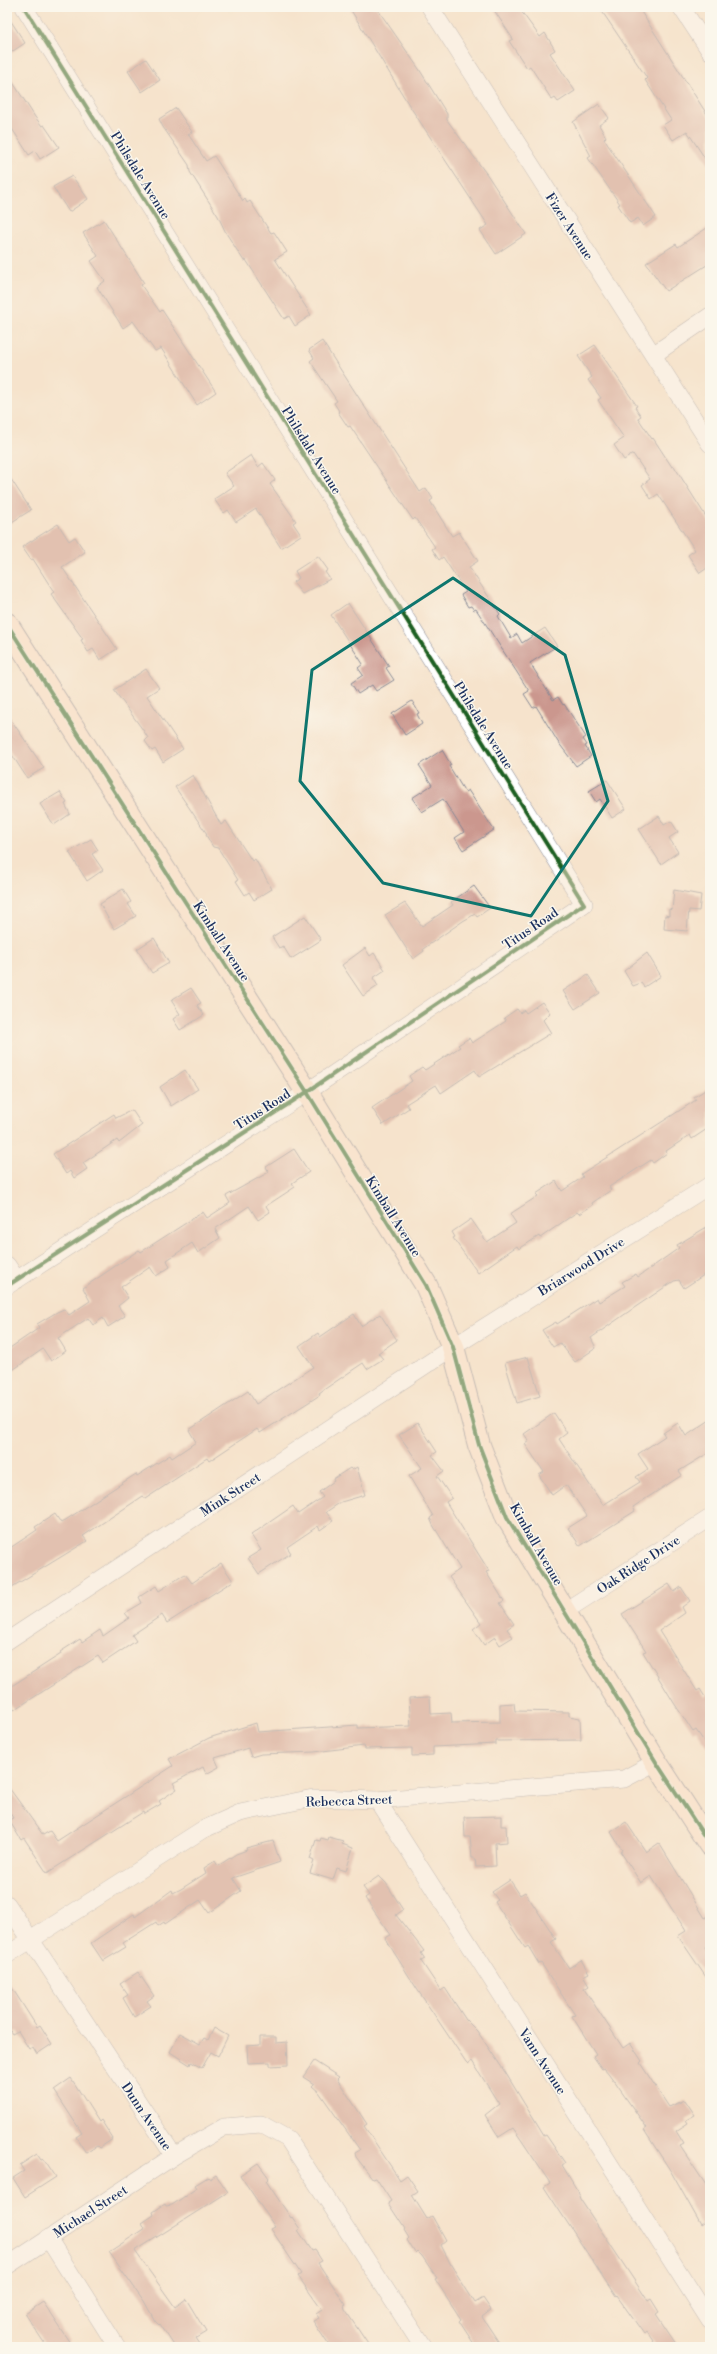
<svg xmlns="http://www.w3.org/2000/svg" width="717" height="2354" font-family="'Libre Bodoni',serif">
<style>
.building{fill:#cb978e}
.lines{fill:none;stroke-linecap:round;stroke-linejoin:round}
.street-casing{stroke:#888995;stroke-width:18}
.secondary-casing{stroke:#888995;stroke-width:24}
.street{stroke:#fff;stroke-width:17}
.secondary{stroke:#fde4d1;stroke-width:22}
.cycleway-casing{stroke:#fbf7ec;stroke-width:6}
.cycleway{stroke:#1b5e20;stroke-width:4}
.marked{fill:none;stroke:#0f766e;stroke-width:3;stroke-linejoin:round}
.labels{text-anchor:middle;stroke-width:3;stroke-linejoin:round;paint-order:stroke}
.street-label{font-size:13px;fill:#1b2f5e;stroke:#fbf7ec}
</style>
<rect width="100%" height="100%" fill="#fbf7ec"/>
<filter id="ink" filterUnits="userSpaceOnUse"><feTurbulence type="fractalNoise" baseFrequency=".025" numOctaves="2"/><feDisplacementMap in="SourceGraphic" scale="8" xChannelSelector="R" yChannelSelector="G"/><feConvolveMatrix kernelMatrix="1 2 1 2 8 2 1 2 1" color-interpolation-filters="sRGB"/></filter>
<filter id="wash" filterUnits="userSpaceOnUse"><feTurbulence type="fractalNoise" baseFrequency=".012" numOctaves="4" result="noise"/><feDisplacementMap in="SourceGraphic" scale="16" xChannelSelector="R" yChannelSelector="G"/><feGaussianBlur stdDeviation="0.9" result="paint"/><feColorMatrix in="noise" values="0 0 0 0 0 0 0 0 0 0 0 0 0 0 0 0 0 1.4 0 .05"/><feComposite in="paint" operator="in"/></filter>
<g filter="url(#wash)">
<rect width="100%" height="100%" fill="#f6e3cc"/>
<g id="blocks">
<!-- building -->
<path class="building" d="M 349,7 L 376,7 L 419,69 L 447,114 L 447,120 L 488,176 L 526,234 L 496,254 L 480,230 L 488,225 L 409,105 Z
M 492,7 L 518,7 L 540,37 L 545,33 L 555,50 L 550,53 L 575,91 L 558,102 L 555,98 L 552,100 L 530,66 L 527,68 L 509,41 L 513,39 Z
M 599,7 L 638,7 L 710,119 L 710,166 L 687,131 L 673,140 L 663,125 L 671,120 L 645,80 L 647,78 Z
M 7,15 L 25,43 L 7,55 Z
M 146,59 L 160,80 L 142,92 L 128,71 Z
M 7,73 L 35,117 L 42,126 L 44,125 L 59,147 L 40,159 L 35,151 L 29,155 L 7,121 Z
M 599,104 L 609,118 L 599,125 L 606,137 L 604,139 L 656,217 L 643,226 L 638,218 L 630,223 L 618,205 L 620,204 L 588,158 L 591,156 L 573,122 Z
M 176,108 L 192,132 L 188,134 L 206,161 L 214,156 L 243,201 L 245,199 L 247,203 L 250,201 L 271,233 L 274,232 L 287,252 L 275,259 L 311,315 L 295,326 L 289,316 L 284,319 L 246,260 L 244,261 L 226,233 L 218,216 L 190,172 L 189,165 L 163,127 L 159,119 Z
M 72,176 L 88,199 L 69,212 L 53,187 Z
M 104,220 L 144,283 L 141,285 L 160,312 L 162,310 L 216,392 L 197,405 L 161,348 L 155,351 L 133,321 L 123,328 L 97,287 L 105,281 L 91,261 L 98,256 L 83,233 Z
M 710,226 L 710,263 L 666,291 L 646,263 L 676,244 L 678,247 Z
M 322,341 L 420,492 L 426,488 L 433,499 L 430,501 L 452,536 L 459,532 L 478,561 L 469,567 L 500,614 L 498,616 L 511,638 L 517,634 L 522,643 L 545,628 L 557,646 L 530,663 L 553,700 L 558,697 L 563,705 L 564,704 L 586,737 L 583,739 L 587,745 L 585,746 L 591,756 L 576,766 L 558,742 L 536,706 L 533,708 L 524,694 L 529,691 L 476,609 L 474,610 L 471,606 L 468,607 L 461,595 L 466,592 L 443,557 L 439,560 L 432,549 L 435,547 L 415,518 L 413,520 L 350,426 L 348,427 L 338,412 L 339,411 L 334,403 L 337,401 L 310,361 L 314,358 L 309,350 Z
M 595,345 L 637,406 L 635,407 L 641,416 L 638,418 L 652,439 L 653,438 L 672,467 L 674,466 L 710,523 L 710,566 L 700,573 L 688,555 L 695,550 L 658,494 L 651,499 L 642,485 L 650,479 L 633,454 L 624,460 L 614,445 L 624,438 L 598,400 L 601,398 L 588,380 L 592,377 L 578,356 Z
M 251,455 L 258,467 L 263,463 L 275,480 L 270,484 L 296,521 L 293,523 L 301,535 L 281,548 L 256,509 L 236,522 L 228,510 L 224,513 L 214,499 L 234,486 L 225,473 Z
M 7,473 L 31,510 L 7,525 Z
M 58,524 L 69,541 L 75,537 L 85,552 L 62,567 L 117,649 L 100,660 L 93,649 L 88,652 L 81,640 L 83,639 L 51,594 L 54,592 L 33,559 L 31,560 L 22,547 Z
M 318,556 L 328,570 L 325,572 L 330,579 L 302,594 L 293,582 L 299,578 L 295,571 Z
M 348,603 L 389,666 L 386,668 L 394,680 L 376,691 L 372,685 L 358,694 L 351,683 L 363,675 L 358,668 L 363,664 L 331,615 Z
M 146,669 L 159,688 L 147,696 L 183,749 L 163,762 L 155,749 L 152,751 L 145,741 L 148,738 L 143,730 L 114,690 Z
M 412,701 L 419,713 L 417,714 L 422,724 L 405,735 L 392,714 Z
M 7,714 L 44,768 L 27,778 L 7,747 Z
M 442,750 L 451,765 L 449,766 L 465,792 L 468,790 L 494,830 L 463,850 L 455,838 L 464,832 L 443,799 L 422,812 L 412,798 L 432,785 L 419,765 Z
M 193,775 L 221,825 L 226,821 L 252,861 L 255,859 L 272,889 L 254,900 L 249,892 L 245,895 L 236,881 L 238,880 L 218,848 L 213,847 L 206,835 L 207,834 L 175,787 Z
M 607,780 L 626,809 L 612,818 L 600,799 L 596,802 L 589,791 Z
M 60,792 L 67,803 L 65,804 L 70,814 L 54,825 L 40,804 Z
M 659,816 L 664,825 L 671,821 L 678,832 L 669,838 L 678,852 L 661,864 L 639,829 Z
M 91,839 L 98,850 L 92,854 L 103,870 L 87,881 L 69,852 Z
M 474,886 L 490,908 L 477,917 L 475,914 L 463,921 L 427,946 L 423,949 L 424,951 L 413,959 L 385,915 L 405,903 L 422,926 L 453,905 L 451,902 Z
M 123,889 L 131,902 L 128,904 L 136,916 L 114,929 L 100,904 Z
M 674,890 L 701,895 L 699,911 L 689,910 L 687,931 L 664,929 L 665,915 L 669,916 L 669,909 L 672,910 Z
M 305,916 L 321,940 L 291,959 L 283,946 L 279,948 L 272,937 Z
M 154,938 L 169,963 L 152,973 L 137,949 Z
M 365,948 L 370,956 L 374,953 L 385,970 L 373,978 L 378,986 L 363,996 L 342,965 Z
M 647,953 L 661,976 L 644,987 L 641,983 L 633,986 L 624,971 Z
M 588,975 L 600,993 L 575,1009 L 563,991 Z
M 191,988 L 201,1003 L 197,1005 L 204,1015 L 180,1030 L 173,1019 L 180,1014 L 171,1000 Z
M 542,1002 L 550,1013 L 543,1020 L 551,1033 L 479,1077 L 475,1070 L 441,1093 L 436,1085 L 406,1104 L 409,1108 L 383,1125 L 372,1108 L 412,1081 L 409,1076 L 422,1067 L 425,1070 L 460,1047 L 458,1045 L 469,1038 L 472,1043 L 506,1021 L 504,1018 L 517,1009 L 520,1013 L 524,1010 L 526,1013 Z
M 185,1070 L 198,1089 L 171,1106 L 160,1087 Z
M 710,1087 L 710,1127 L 692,1139 L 690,1135 L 666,1151 L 667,1153 L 653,1163 L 651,1160 L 609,1187 L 611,1190 L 592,1203 L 593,1205 L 579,1214 L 577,1212 L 540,1238 L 539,1236 L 519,1249 L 517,1246 L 478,1273 L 453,1238 L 455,1237 L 452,1232 L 471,1219 L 487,1242 L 516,1223 L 510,1214 L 538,1196 L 536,1194 L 556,1181 L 562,1191 L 583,1177 L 581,1174 L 696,1100 L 694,1097 Z
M 132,1110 L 142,1125 L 119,1143 L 117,1140 L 83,1163 L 87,1169 L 74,1178 L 70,1171 L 66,1174 L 53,1154 L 114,1114 L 116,1118 Z
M 294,1149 L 309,1172 L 292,1183 L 295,1187 L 266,1206 L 270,1212 L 258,1220 L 249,1206 L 215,1229 L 220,1238 L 198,1253 L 192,1243 L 167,1260 L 170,1267 L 156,1276 L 150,1267 L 121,1287 L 128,1298 L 118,1306 L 125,1316 L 108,1327 L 103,1318 L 93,1325 L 88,1318 L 58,1338 L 66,1351 L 51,1361 L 43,1349 L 7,1374 L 7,1350 L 39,1328 L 37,1324 L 57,1312 L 64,1309 L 69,1315 L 90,1301 L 83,1288 L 139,1250 L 141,1252 L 203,1212 L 207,1218 L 230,1203 L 226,1196 L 269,1172 L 266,1167 Z
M 710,1225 L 710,1271 L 684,1288 L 679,1280 L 674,1281 L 631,1310 L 591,1338 L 596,1348 L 575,1362 L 560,1343 L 553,1347 L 542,1330 L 556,1322 L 557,1324 L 597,1298 L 599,1302 L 625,1286 L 622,1282 L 636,1274 L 638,1277 L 679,1248 L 677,1245 Z
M 354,1314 L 361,1326 L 380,1314 L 397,1340 L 378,1353 L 383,1359 L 367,1369 L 363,1363 L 319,1393 L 320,1395 L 260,1433 L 257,1429 L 209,1461 L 207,1458 L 145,1499 L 143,1496 L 83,1536 L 87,1541 L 7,1590 L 7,1550 L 37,1530 L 35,1527 L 55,1514 L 61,1523 L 136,1474 L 137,1476 L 170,1455 L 172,1458 L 196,1442 L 189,1430 L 248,1391 L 256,1404 L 313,1367 L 299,1346 L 318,1333 L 320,1337 Z
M 528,1357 L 540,1396 L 517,1403 L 505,1363 Z
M 554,1413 L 567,1433 L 559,1439 L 603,1505 L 640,1482 L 636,1477 L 648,1469 L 638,1454 L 665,1436 L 663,1433 L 678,1423 L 686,1436 L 710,1420 L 710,1452 L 679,1471 L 682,1475 L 633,1507 L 635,1511 L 580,1546 L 568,1528 L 587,1516 L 566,1485 L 552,1495 L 539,1475 L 544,1472 L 525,1444 L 529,1441 L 524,1434 Z
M 418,1423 L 437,1452 L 432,1455 L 444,1471 L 437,1476 L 452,1498 L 446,1502 L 489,1571 L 486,1572 L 504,1601 L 500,1603 L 514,1624 L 507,1629 L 513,1637 L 500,1645 L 495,1637 L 484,1645 L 473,1629 L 481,1623 L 449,1577 L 460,1569 L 433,1525 L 430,1518 L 433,1516 L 409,1476 L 422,1468 L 399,1435 Z
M 357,1467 L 365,1495 L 341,1502 L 326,1512 L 333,1521 L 320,1530 L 318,1526 L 290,1545 L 287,1547 L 291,1553 L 259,1574 L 248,1558 L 261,1550 L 251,1535 L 293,1506 L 298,1514 L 323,1497 L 319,1492 L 334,1481 L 333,1479 L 350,1468 L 352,1470 Z
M 221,1563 L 233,1581 L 167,1623 L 162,1615 L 132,1635 L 136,1641 L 103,1663 L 98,1656 L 14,1710 L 7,1700 L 7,1689 L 61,1654 L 60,1652 L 80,1639 L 82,1642 L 100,1630 L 103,1636 L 129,1618 L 125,1613 L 142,1603 L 139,1597 L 156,1586 L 159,1591 L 185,1574 L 192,1583 Z
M 669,1584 L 674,1592 L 681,1587 L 690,1601 L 682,1607 L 685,1613 L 659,1631 L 697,1691 L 700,1689 L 705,1697 L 710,1693 L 710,1750 L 696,1730 L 693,1732 L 674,1703 L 643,1652 L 646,1651 L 622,1614 Z
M 430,1697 L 431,1714 L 451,1713 L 452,1723 L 500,1722 L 500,1704 L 514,1703 L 515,1711 L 569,1712 L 569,1716 L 580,1718 L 581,1740 L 496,1741 L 496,1744 L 433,1747 L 433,1755 L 412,1756 L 412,1748 L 365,1749 L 364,1746 L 314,1752 L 261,1754 L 251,1757 L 248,1748 L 215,1758 L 219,1767 L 206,1774 L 203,1767 L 173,1783 L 177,1789 L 159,1801 L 161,1804 L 144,1814 L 143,1812 L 47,1873 L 24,1838 L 21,1840 L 9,1820 L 13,1818 L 7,1808 L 7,1785 L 43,1835 L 50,1831 L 57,1841 L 173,1766 L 169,1759 L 209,1738 L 256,1723 L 258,1732 L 358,1725 L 358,1728 L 411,1726 L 409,1698 Z
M 501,1816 L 501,1826 L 506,1826 L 507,1842 L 495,1843 L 496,1866 L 476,1867 L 475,1858 L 472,1858 L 470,1837 L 465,1837 L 464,1817 Z
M 626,1822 L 646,1852 L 659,1843 L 705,1918 L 710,1915 L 710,1944 L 705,1947 L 710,1955 L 710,1983 L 678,1936 L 686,1931 L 651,1876 L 641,1883 L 620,1851 L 622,1850 L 611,1832 Z
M 329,1837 L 343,1841 L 342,1844 L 353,1848 L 346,1871 L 337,1868 L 333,1880 L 310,1873 L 314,1861 L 310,1859 L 316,1840 L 320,1841 L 321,1838 L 328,1840 Z
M 273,1841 L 280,1862 L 233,1878 L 241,1891 L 209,1913 L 200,1900 L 165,1924 L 164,1922 L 158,1926 L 156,1922 L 123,1943 L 126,1947 L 103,1961 L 91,1943 L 134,1914 L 135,1917 L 172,1890 L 173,1893 L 181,1889 L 206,1873 L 204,1868 L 215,1861 L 218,1866 L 236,1854 L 247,1850 L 246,1848 Z
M 379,1876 L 386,1883 L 403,1910 L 396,1915 L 424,1951 L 421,1953 L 425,1959 L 421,1961 L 441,1991 L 445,1988 L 466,2020 L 477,2031 L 505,2072 L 544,2136 L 546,2135 L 565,2163 L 562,2165 L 577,2190 L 580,2199 L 648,2301 L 651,2299 L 659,2312 L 656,2314 L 678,2347 L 657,2347 L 647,2332 L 644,2334 L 617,2296 L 616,2297 L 544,2187 L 550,2183 L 522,2141 L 513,2128 L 499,2137 L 485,2115 L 499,2104 L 472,2061 L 468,2064 L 466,2062 L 417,1989 L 385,1938 L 391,1935 L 365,1898 L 369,1895 L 363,1887 Z
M 510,1880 L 520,1895 L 525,1892 L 556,1939 L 551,1942 L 569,1968 L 581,1960 L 589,1973 L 583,1976 L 589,1986 L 584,1989 L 623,2048 L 630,2043 L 642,2061 L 640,2063 L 669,2107 L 685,2100 L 695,2115 L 686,2120 L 688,2123 L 676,2131 L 684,2144 L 680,2146 L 710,2191 L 710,2219 L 701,2225 L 670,2170 L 644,2130 L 647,2128 L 609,2074 L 604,2068 L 602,2069 L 593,2056 L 596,2054 L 572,2016 L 575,2015 L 541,1963 L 539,1964 L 528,1946 L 525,1948 L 495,1902 L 498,1900 L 492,1892 Z
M 138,1972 L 154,1996 L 147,2001 L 151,2006 L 134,2017 L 123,1998 L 128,1995 L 120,1984 Z
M 7,1980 L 37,2027 L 40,2025 L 52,2044 L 37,2054 L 33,2047 L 29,2049 L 18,2031 L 12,2034 L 7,2026 Z
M 214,2028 L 228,2036 L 218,2056 L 211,2052 L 202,2068 L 191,2062 L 190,2065 L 170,2052 L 180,2033 L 200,2044 L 204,2038 L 208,2040 Z
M 260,2037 L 276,2037 L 276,2043 L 287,2042 L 288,2065 L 270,2066 L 270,2062 L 248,2063 L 247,2046 L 260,2045 Z
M 314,2061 L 339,2077 L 337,2079 L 367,2124 L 364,2126 L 400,2180 L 407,2175 L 418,2191 L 412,2195 L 427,2219 L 432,2216 L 446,2241 L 441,2245 L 451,2265 L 475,2303 L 483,2298 L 491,2310 L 482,2317 L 502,2347 L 476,2347 L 459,2321 L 461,2319 L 435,2279 L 437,2278 L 422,2256 L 417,2251 L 415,2253 L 407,2240 L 409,2238 L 404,2230 L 405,2229 L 388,2203 L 391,2201 L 376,2178 L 373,2179 L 356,2157 L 355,2153 L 360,2150 L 319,2092 L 312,2086 L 314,2084 L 303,2077 Z
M 71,2078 L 99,2122 L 101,2120 L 113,2139 L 99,2148 L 97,2146 L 86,2153 L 76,2137 L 82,2133 L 54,2090 Z
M 37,2154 L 41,2160 L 44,2159 L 56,2177 L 25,2197 L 13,2178 L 24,2171 L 20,2165 Z
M 258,2163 L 269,2178 L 266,2181 L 291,2218 L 292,2217 L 300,2229 L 298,2230 L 312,2251 L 315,2250 L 322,2261 L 318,2263 L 346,2305 L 344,2306 L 345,2310 L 370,2347 L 330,2347 L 313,2321 L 319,2318 L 316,2314 L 322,2310 L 298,2276 L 301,2274 L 271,2229 L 275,2227 L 240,2175 Z
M 216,2175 L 228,2192 L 135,2251 L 175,2307 L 186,2299 L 206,2332 L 196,2338 L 202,2347 L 175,2347 L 160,2324 L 159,2325 L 155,2321 L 144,2301 L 109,2252 L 145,2228 L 142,2223 L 154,2215 L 153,2212 L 165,2204 L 166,2206 L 172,2205 L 197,2188 L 195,2185 L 208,2177 L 210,2179 Z
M 43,2302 L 69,2341 L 59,2347 L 47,2347 L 25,2314 Z"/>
</g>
</g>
<g filter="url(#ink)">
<use href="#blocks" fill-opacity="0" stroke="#888995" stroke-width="1"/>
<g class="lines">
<!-- street casing -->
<g class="street-casing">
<path id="street" d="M 430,7 L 710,444
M 681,7 L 710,51
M 653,355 L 710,316
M 7,1265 L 17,1280
M 7,1286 L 307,1092 L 584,904 L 24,7
M 565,1611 L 710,1518
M 7,1641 L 453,1347 L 710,1185
M 377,1800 L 710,2321
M 7,1904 L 174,2156
M 7,1955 L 202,1830 L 240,1813 L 313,1798 L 377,1800 L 624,1779 L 656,1762
M 48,2238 L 117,2347
M 7,2266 L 174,2156 L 224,2127 L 261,2124 L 288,2139 L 423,2347"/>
</g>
<!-- secondary casing -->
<g class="secondary-casing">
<path id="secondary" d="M 7,624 L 307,1092 L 426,1285 L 453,1347 L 479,1445 L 507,1517 L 656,1762 L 710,1845"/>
</g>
<!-- street -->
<use href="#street" class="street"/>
<!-- secondary -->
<use href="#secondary" class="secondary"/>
<!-- cycleway casing -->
<g class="cycleway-casing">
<path id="cycleway" d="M 7,624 L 307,1092 L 426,1285 L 453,1347 L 479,1445 L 507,1517 L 656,1762 L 710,1845
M 7,1286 L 307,1092 L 584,904 L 24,7"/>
</g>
<!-- cycleway -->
<use href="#cycleway" class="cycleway"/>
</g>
</g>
<!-- marked area -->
<path d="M0 0H717V2354H0ZM 453,578 L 565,655 L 608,801 L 531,916 L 383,883 L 300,781 L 312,670 Z" fill="#f6e3cc" fill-opacity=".55" fill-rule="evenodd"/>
<path class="marked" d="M 453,578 L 565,655 L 608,801 L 531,916 L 383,883 L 300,781 L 312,670 Z"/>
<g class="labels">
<!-- street labels -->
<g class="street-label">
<text transform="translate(141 175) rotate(58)" y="5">Philsdale Avenue</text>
<text transform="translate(570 226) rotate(57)" y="5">Fizer Avenue</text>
<text transform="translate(312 450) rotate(58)" y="5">Philsdale Avenue</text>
<text transform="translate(484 725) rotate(58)" y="5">Philsdale Avenue</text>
<text transform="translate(530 928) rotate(-34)" y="5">Titus Road</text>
<text transform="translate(222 941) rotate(57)" y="5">Kimball Avenue</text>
<text transform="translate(262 1109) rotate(-33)" y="5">Titus Road</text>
<text transform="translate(394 1216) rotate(58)" y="5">Kimball Avenue</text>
<text transform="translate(581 1266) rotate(-32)" y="5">Briarwood Drive</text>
<text transform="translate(230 1494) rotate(-33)" y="5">Mink Street</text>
<text transform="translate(537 1544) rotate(60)" y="5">Kimball Avenue</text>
<text transform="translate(638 1564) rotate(-33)" y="5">Oak Ridge Drive</text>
<text transform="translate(349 1800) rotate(-2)" y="5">Rebecca Street</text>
<text transform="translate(543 2061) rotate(57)" y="5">Vann Avenue</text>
<text transform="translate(147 2116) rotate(56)" y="5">Dunn Avenue</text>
<text transform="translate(90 2211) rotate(-33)" y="5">Michael Street</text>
</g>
</g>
<!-- margin -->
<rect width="717" height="2354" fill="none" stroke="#fbf7ec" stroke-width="24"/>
</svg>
